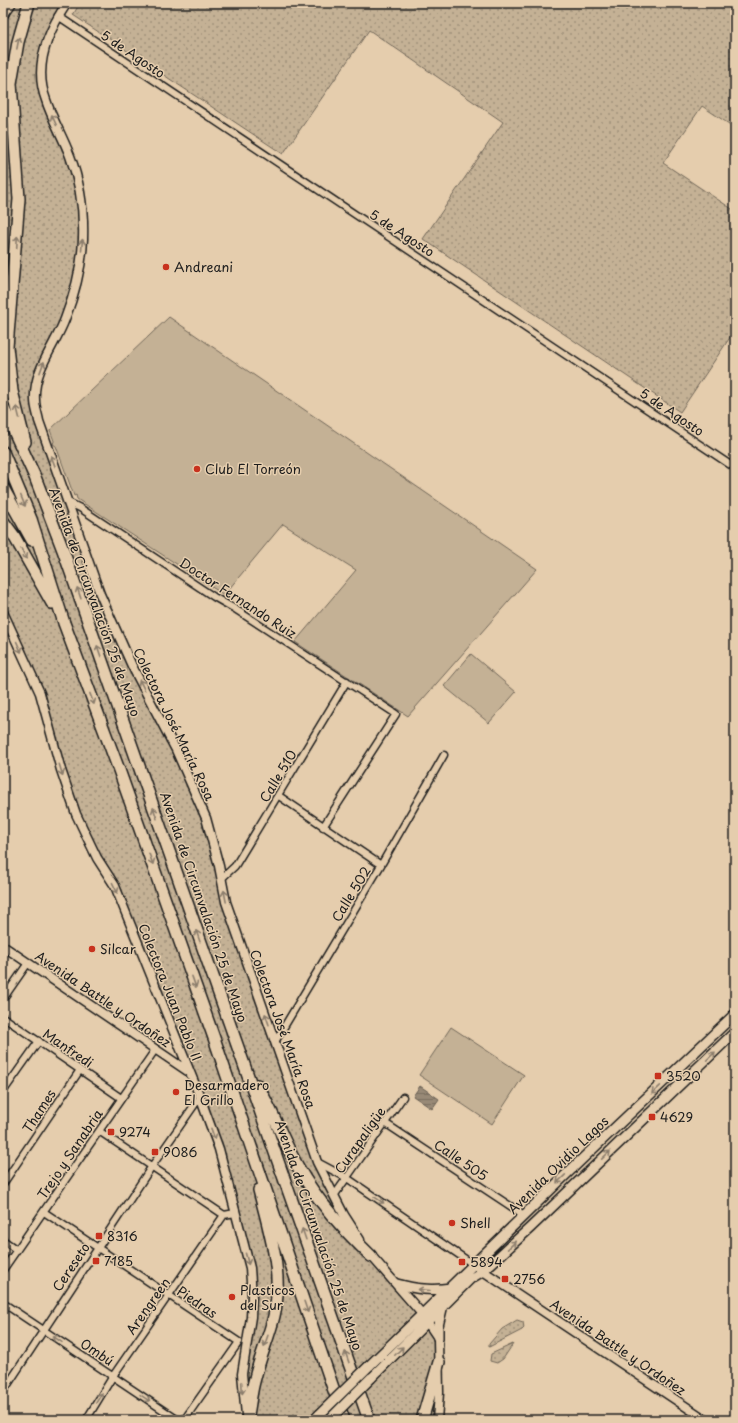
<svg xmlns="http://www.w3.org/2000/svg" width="738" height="1423" font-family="'Playpen Sans',sans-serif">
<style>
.grass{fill:url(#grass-dots);stroke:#706658}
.pitch{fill:#c4b195;stroke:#706658}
.water{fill:url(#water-rules);stroke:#665d52}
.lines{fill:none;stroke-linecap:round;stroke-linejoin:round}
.minor-casing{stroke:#1c1c1c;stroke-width:9}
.secondary-casing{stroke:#1c1c1c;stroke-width:11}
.primary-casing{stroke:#1c1c1c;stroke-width:12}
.motorway-casing{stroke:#1c1c1c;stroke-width:14}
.minor{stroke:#e5cdad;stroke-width:6}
.secondary{stroke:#e5cdad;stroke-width:8}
.primary{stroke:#e5cdad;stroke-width:9}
.motorway{stroke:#e5cdad;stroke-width:11}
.primary-bridge-casing{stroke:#1c1c1c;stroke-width:12;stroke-linecap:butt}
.primary-bridge{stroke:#e5cdad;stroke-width:9}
.oneway{stroke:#8b7d6c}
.poi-dot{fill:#c8321e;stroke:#e5cdad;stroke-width:1.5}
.labels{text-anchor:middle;stroke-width:3;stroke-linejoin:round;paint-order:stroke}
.street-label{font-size:13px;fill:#1c1c1c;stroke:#e5cdad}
.poi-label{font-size:13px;fill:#1c1c1c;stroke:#e5cdad;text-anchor:start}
</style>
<defs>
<pattern id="grass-dots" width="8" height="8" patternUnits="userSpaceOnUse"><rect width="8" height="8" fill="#c4b195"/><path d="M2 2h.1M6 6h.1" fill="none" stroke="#9e8f79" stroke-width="1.8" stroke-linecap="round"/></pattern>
<pattern id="water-rules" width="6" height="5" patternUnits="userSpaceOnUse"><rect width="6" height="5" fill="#988976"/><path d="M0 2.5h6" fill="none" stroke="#7b6f60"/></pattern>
</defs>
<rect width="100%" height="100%" fill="#e5cdad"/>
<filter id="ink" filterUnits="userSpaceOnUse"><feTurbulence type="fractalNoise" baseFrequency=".025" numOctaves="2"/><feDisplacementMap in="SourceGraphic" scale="8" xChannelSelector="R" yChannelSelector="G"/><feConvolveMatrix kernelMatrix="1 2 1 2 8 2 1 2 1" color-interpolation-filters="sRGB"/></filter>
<g filter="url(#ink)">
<!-- grass -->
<path class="grass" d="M 3,3 L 60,3 L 58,16 L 48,35 L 42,77 L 70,156 L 82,216 L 75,292 L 42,364 L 35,401 L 100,594 L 206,818 L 226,902 L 317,1162 L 344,1215 L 438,1338 L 437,1420 L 247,1420 L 242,1394 L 247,1342 L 250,1268 L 219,1149 L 115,886 L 76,814 L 40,693 L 3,612 Z
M 80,3 L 735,3 L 735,128 L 702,106 L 663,163 L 735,211 L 735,330 L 680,412 L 423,239 L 503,122 L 369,30 L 283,154 L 73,15 Z
M 517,1320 L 523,1322 L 524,1328 L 522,1330 L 489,1347 L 489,1344 L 502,1329 Z
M 513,1344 L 503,1359 L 497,1363 L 490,1361 L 491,1354 Z"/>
<!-- pitch -->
<path class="pitch" d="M 169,317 L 537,569 L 408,716 L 295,642 L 356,570 L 283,524 L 224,595 L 77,499 L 76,495 L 74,496 L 56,446 L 53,444 L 54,441 L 50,430 Z
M 471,654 L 516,692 L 489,723 L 444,686 Z
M 451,1027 L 524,1075 L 492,1124 L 419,1075 Z"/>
<!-- water -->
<path class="water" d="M 420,1086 L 439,1099 L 432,1109 L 413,1096 Z"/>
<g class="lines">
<!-- minor casing -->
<g class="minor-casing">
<path id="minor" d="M 58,16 L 735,468
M 68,502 L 80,508 L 214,597 L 235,609 L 396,714 L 323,827
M 279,796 L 381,865
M 221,879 L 235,866 L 347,681
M 3,999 L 28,963
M 3,1017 L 121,1098
M 275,1042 L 381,865 L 444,755
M 3,1092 L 39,1041
M 385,1123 L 524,1215
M 99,1131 L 224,1215
M 317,1162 L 347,1178 L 474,1265
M 3,1184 L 80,1070
M 334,1196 L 403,1097
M 44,1212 L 239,1342
M 3,1240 L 17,1250
M 3,1270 L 155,1050
M 3,1303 L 178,1420
M 3,1392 L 152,1166 L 200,1097
M 86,1420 L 113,1376 L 224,1215 L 235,1213
M 184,1420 L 239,1342"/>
</g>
<!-- secondary casing -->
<g class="secondary-casing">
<path id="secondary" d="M 67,3 C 48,31 33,66 46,100 C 52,119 63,137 70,156 C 80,182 84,211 83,239 C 82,267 75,293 65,319 C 55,346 33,370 35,400 C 35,407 38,415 39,421 L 100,594 L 132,666 L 176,750 L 206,818 L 219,866 L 226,902 L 317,1162 L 344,1215 L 360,1240
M 3,612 L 40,693 L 61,770 L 76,814 L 97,858 L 115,886 L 200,1097 L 219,1149 L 250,1268 L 252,1296 L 251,1317 L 242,1374 L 246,1415
M 3,946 L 189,1072
M 368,1252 L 422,1314 L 438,1338 L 439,1393 L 437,1420
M 474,1265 L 706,1420"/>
</g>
<!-- primary casing -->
<g class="primary-casing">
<path id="primary" d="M 397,1284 C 416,1289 431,1291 451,1288
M 438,1338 L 438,1326 L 442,1309
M 369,1366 L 580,1161 L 735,1014
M 371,1378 L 470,1279 L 483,1271 L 530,1228 L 735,1032
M 314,1420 L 320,1414"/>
</g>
<!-- motorway casing -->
<g class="motorway-casing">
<path id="motorway" d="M 3,13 L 10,3
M 3,407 L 35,477 L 63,550 L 369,1420
M 25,442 L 12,391 L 7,347 L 19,199 L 11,83 L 18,42 L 29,3
M 3,452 L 31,519 L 64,623 L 119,770 L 214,1038 L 344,1420
M 3,488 L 32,540
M 3,521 L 14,536 L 52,603
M 257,1085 C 273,1111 283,1141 298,1167 C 317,1201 343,1229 371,1256
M 247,1420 C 250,1406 251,1391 255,1378 C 260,1357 269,1337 274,1316 C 284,1274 269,1230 259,1190
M 422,1420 L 439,1362"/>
</g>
<!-- minor -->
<use href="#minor" class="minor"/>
<!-- secondary -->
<use href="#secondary" class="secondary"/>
<!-- primary -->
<use href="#primary" class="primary"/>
<!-- motorway -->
<use href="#motorway" class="motorway"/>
<!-- primary-bridge casing -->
<g class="primary-bridge-casing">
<path id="primary-bridge" d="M 320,1414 L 369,1366
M 329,1420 L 371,1378"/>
</g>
<!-- primary-bridge -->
<use href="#primary-bridge" class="primary-bridge"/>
</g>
<!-- one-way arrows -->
<defs><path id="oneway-shaft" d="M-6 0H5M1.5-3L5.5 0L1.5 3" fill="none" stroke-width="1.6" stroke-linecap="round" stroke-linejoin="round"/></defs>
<g class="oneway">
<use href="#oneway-shaft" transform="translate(18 43) rotate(-79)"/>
<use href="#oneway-shaft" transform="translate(54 120) rotate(-114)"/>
<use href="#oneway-shaft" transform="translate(17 242) rotate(-87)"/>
<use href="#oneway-shaft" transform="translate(82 245) rotate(-85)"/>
<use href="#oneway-shaft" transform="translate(42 367) rotate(-70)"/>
<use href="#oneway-shaft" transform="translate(18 412) rotate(-104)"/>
<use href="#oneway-shaft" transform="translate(53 461) rotate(-111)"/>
<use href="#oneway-shaft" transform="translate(23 501) rotate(68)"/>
<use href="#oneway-shaft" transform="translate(24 554) rotate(61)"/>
<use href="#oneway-shaft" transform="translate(79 593) rotate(-109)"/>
<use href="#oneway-shaft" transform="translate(19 647) rotate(66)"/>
<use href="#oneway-shaft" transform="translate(99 651) rotate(-109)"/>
<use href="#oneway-shaft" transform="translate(142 685) rotate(-117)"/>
<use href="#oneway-shaft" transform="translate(92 699) rotate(69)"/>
<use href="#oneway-shaft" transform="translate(61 770) rotate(73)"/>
<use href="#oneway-shaft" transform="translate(155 813) rotate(-109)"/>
<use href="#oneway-shaft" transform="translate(151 859) rotate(70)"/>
<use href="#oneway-shaft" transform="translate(115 888) rotate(64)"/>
<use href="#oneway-shaft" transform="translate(225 896) rotate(-101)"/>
<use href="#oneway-shaft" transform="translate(198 936) rotate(-109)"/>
<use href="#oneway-shaft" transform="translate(194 982) rotate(70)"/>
<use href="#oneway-shaft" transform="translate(267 1019) rotate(-109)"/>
<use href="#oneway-shaft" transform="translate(711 1056) rotate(-44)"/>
<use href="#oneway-shaft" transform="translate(656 1090) rotate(137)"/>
<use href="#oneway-shaft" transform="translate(213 1134) rotate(70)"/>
<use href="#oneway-shaft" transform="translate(606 1155) rotate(-44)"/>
<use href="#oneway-shaft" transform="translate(561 1179) rotate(136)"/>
<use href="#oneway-shaft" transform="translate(379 1200) rotate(34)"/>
<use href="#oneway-shaft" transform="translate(304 1234) rotate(-109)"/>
<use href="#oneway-shaft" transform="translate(512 1245) rotate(-43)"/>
<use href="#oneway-shaft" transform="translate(247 1259) rotate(75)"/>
<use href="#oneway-shaft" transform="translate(424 1290) rotate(-175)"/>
<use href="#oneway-shaft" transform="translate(306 1307) rotate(71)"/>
<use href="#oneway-shaft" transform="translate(57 1339) rotate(-146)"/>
<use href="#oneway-shaft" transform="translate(266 1341) rotate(109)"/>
<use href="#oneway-shaft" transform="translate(399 1351) rotate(-45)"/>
<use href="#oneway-shaft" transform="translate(347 1357) rotate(-109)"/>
<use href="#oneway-shaft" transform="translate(242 1388) rotate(87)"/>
<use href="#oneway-shaft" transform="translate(99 1398) rotate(-58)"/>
<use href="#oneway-shaft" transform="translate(145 1398) rotate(34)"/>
</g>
</g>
<!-- markers -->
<g class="poi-dot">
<circle cx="166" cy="267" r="4"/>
<circle cx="197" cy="469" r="4"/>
<circle cx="92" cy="949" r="4"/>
<rect x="654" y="1072" width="8" height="8" rx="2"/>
<circle cx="176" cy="1092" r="4"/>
<rect x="648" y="1113" width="8" height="8" rx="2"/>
<rect x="107" y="1128" width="8" height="8" rx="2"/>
<rect x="151" y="1148" width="8" height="8" rx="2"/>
<circle cx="452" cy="1223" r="4"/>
<rect x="95" y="1232" width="8" height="8" rx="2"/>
<rect x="92" y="1257" width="8" height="8" rx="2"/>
<rect x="458" y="1258" width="8" height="8" rx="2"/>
<rect x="501" y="1275" width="8" height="8" rx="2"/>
<circle cx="232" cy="1297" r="4"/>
</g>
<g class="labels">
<!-- street labels -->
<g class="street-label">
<text transform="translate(133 54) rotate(34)" y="5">5 de Agosto</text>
<text transform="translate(402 233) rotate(33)" y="5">5 de Agosto</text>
<text transform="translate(672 412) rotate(34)" y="5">5 de Agosto</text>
<text transform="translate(238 598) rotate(33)" y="5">Doctor Fernando Ruiz</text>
<text transform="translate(95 602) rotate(70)" y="5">Avenida de Circunvalación 25 de Mayo</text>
<text transform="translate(174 724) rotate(64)" y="5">Colectora José María Rosa</text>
<text transform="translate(278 776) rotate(-59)" y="5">Calle 510</text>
<text transform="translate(351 894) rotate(-59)" y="5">Calle 502</text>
<text transform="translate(204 907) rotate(71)" y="5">Avenida de Circunvalación 25 de Mayo</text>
<text transform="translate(170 992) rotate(68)" y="5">Colectora Juan Pablo II</text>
<text transform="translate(103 999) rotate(34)" y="5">Avenida Battle y Ordoñez</text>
<text transform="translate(283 1029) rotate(70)" y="5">Colectora José María Rosa</text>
<text transform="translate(68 1048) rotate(34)" y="5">Manfredi</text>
<text transform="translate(39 1111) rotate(-57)" y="5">Thames</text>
<text transform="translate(360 1140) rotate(-55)" y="5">Curapaligüe</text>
<text transform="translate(70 1154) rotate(-56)" y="5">Trejo y Sanabria</text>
<text transform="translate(461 1160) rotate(34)" y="5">Calle 505</text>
<text transform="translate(558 1165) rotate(-44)" y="5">Avenida Ovidio Lagos</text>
<text transform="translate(319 1235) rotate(71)" y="5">Avenida de Circunvalación 25 de Mayo</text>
<text transform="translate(71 1267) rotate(-56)" y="5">Cereseto</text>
<text transform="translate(197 1302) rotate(34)" y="5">Piedras</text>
<text transform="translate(148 1306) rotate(-55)" y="5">Arengreen</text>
<text transform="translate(618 1347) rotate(34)" y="5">Avenida Battle y Ordoñez</text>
<text transform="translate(97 1352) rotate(34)" y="5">Ombú</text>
</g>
<!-- poi labels -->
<g class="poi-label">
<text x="174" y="272">Andreani</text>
<text x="205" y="474">Club El Torreón</text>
<text x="100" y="954">Silcar</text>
<text x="666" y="1081">3520</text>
<text x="184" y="1090">Desarmadero<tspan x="184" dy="15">El Grillo</tspan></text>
<text x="660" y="1122">4629</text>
<text x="119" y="1137">9274</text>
<text x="163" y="1157">9086</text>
<text x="460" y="1228">Shell</text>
<text x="107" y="1241">8316</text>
<text x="104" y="1266">7185</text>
<text x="470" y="1267">5894</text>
<text x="513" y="1284">2756</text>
<text x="240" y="1295">Plasticos<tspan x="240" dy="15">del Sur</tspan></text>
</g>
</g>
<!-- margin -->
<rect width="738" height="1423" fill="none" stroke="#e5cdad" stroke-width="16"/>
<rect x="8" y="8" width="722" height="1407" fill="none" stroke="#1c1c1c" stroke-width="1.5" filter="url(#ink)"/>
</svg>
